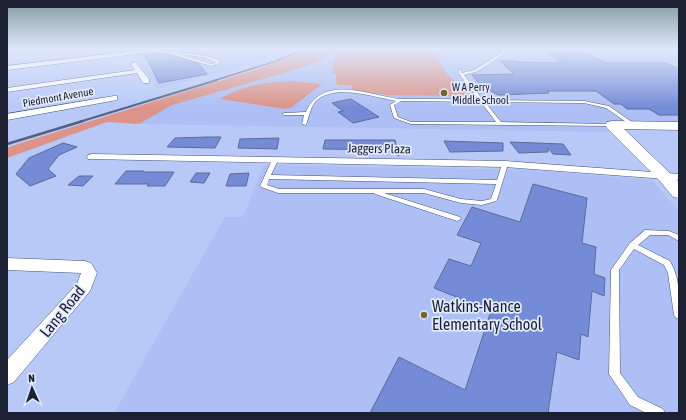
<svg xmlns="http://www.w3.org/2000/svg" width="686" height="420" font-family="'Asap Condensed',sans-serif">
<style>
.built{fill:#adbff4}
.green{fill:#dd9387}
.building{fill:#748cd7;stroke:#5d6b94}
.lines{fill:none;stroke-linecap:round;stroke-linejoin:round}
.lane-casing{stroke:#455279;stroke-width:1}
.street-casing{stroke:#455279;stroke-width:1}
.secondary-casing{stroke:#455279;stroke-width:1}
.primary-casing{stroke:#a76caa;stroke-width:1}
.path{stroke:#6a7695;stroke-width:1;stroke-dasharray:0.5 1.5;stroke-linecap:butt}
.lane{fill:#fff;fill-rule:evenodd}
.street{fill:#fff;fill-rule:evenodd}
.secondary{fill:#fff;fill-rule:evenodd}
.primary{fill:#f7bff3;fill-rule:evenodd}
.rail-far2{stroke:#57617d;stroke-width:1.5}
.rail-far1{stroke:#57617d;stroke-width:2}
.rail{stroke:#57617d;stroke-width:2.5}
.poi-dot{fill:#766432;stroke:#e3eafd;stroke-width:1.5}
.labels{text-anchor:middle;stroke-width:3.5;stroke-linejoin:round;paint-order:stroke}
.far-poi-label{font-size:11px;fill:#1b2132;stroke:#e3eafd;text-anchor:start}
.far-street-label{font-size:11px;fill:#1b2132;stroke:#e3eafd}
.street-label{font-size:13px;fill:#1b2132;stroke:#e3eafd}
.near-poi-label{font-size:16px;fill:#1b2132;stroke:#e3eafd;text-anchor:start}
.near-street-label{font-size:16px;fill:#1b2132;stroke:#e3eafd}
</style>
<rect width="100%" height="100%" fill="#b8c9f7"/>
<!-- built -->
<path class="built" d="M 168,49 L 284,49 L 268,57 L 231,70 L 156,89 L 135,53 Z
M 331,49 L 653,49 L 679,51 L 679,121 L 600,122 L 609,132 L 139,124 L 160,107 Z
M 264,165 L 531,170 L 652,180 L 679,211 L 679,413 L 114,413 L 225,217 L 243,217 Z"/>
<!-- green -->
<path class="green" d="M 311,49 L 340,49 L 317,62 L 291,71 L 172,105 L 139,124 L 107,122 L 7,158 L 7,148 L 21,143 L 258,69 Z
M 344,49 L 432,49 L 446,73 L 468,94 L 458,96 L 385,95 L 383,94 L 373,94 L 353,90 L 352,85 L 337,85 L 336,75 L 332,72 L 336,52 Z
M 293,81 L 322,84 L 292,107 L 285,109 L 220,99 C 242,85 268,82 293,81 Z"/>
<!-- building -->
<path class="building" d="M 545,51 L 585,52 L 607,63 L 666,63 L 679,69 L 679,115 L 659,115 L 649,109 L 627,109 L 621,104 L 614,104 L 596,91 L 547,91 L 549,93 L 499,95 L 492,92 L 490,90 L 484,90 L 472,75 L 514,74 L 500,61 L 514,61 L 516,62 L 562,63 Z
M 156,53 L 167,54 L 199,64 L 207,74 L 159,83 L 145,55 Z
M 351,99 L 379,117 L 353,123 L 338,112 L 343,111 L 332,103 Z
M 207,137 L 221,137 L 215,148 L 167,147 L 175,138 Z
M 279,138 L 277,149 L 238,148 L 240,139 Z
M 325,140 L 395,140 L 399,156 L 391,150 L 323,149 Z
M 444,141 L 503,143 L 503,151 L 450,152 Z
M 510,142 L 563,144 L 571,155 L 553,154 L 548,148 L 548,152 L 519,153 Z
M 63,143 L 77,147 L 59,155 L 48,169 L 56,176 L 30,186 L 16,174 L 29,158 Z
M 126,171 L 144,171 L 144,172 L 174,172 L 165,186 L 147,186 L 149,184 L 115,184 Z
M 196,173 L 210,173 L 204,183 L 190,182 Z
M 249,173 L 246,186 L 226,186 L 230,174 Z
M 79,176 L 93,176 L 83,186 L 68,185 Z
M 533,184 L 587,198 L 582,243 L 596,247 L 594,274 L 605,278 L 604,296 L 592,291 L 588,337 L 581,334 L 579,360 L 557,352 L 548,413 L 370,413 L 399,357 L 465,390 L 491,311 L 434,288 L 449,259 L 471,266 L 481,243 L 457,235 L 472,207 L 520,222 Z"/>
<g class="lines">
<!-- lane casing -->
<g class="lane-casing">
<path id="lane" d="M 151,49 L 207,56 L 217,59 L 220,63 L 211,66 L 167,53 L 150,51 ZM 179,54 C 189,56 209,56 216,63 L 211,64 Z
M 521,49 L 526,49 L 505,54 L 476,72 L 464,75 L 483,100 L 584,101 L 609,106 L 636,125 L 632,126 L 606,108 L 584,103 L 485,102 L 501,122 L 612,124 L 614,125 L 612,126 L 411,124 L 394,118 L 390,105 L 396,101 C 374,97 332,83 315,102 C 310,109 309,117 306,125 L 302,124 L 304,115 L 284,115 L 282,114 L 284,113 L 306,112 C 323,74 369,95 399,99 C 407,99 416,99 424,99 C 442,99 460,99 479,100 L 460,75 L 458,70 L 460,70 L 462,73 L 474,70 L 503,52 ZM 401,101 L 481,102 L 496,122 L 411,122 L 398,117 L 394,105 Z
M 275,158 L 278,160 L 271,175 L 497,180 L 502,164 L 505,162 L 508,164 L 497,200 L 496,201 L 482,205 L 461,203 L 424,193 L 384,193 L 460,217 L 461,219 L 457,221 L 375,194 L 374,193 L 278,193 L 261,187 L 260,186 L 272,160 ZM 269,179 L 496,184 L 491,199 L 482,201 L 461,199 L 424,189 L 279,189 L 267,185 Z
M 645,230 L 669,231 L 679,235 L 679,241 L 668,235 L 650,235 L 638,245 L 670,261 C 681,281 679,297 679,319 L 676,318 L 674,315 L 668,273 L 664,265 L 634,249 L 619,270 L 620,373 L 638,397 L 663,409 L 665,413 L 646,413 L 630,405 L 609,374 L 611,270 L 630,243 Z"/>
</g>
<!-- street casing -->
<g class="street-casing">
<path id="street" d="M 150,49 L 165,49 L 162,51 L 7,70 L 7,66 Z
M 134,62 L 136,63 L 149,79 L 149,83 L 143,83 L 137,73 L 7,92 L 7,88 L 135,70 L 131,64 Z
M 114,96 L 117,96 L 117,100 L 7,120 L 7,114 Z
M 92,154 L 505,161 L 679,174 L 679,180 L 505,167 L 88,159 L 87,157 L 88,155 Z
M 7,258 L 85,261 L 91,263 L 97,273 L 90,291 L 14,382 L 7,385 L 7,360 L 77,284 L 81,273 L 7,270 Z"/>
</g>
<!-- secondary casing -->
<g class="secondary-casing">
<path id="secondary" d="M 612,121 L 679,122 L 679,130 L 624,129 L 679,182 L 679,198 L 673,197 L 659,180 L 607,128 L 605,125 L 607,122 Z"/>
</g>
<!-- primary casing -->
<g class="primary-casing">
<path id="primary" d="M 7,49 L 29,49 L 24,52 L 7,54 Z"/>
</g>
<!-- path -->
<path class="path" d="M 436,88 L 438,91"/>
<!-- lane -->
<use href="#lane" class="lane"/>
<!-- street -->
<use href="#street" class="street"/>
<!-- secondary -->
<use href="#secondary" class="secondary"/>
<!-- primary -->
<use href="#primary" class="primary"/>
<!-- rail-far2 -->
<path class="rail-far2" d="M 213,81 L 276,61 L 305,49"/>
<!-- rail-far1 -->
<path class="rail-far1" d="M 79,122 L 217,80"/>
<!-- rail -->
<path class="rail" d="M 7,144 L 83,121"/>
</g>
<!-- sky -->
<linearGradient id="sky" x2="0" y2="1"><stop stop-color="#81999c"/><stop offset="0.45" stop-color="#dfe7fb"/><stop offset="1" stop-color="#dfe7fb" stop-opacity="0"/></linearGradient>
<rect width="686" height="108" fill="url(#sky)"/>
<!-- markers -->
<g class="poi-dot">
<circle cx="444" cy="93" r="4"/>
<circle cx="424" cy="315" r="4"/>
</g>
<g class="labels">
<!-- far-poi labels -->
<g class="far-poi-label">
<text x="452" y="91">W A Perry<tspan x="452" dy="13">Middle School</tspan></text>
</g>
<!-- far-street labels -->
<g class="far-street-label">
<text transform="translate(58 97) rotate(-10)" y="4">Piedmont Avenue</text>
</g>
<!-- street labels -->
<g class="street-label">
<text transform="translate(379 148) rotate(1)" y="5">Jaggers Plaza</text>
</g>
<!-- near-poi labels -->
<g class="near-poi-label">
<text x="432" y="312">Watkins-Nance<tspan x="432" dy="18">Elementary School</tspan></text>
</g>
<!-- near-street labels -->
<g class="near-street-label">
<text transform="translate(62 311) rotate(-51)" y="6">Lang Road</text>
</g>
</g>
<!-- border -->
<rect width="686" height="420" fill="none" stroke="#1b2132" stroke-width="16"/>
<!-- north arrow -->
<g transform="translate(32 388) rotate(357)" stroke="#e3eafd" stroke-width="3" paint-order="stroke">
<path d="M0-3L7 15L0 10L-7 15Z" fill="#1b2132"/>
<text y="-6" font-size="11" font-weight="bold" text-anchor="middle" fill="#1b2132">N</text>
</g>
</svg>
